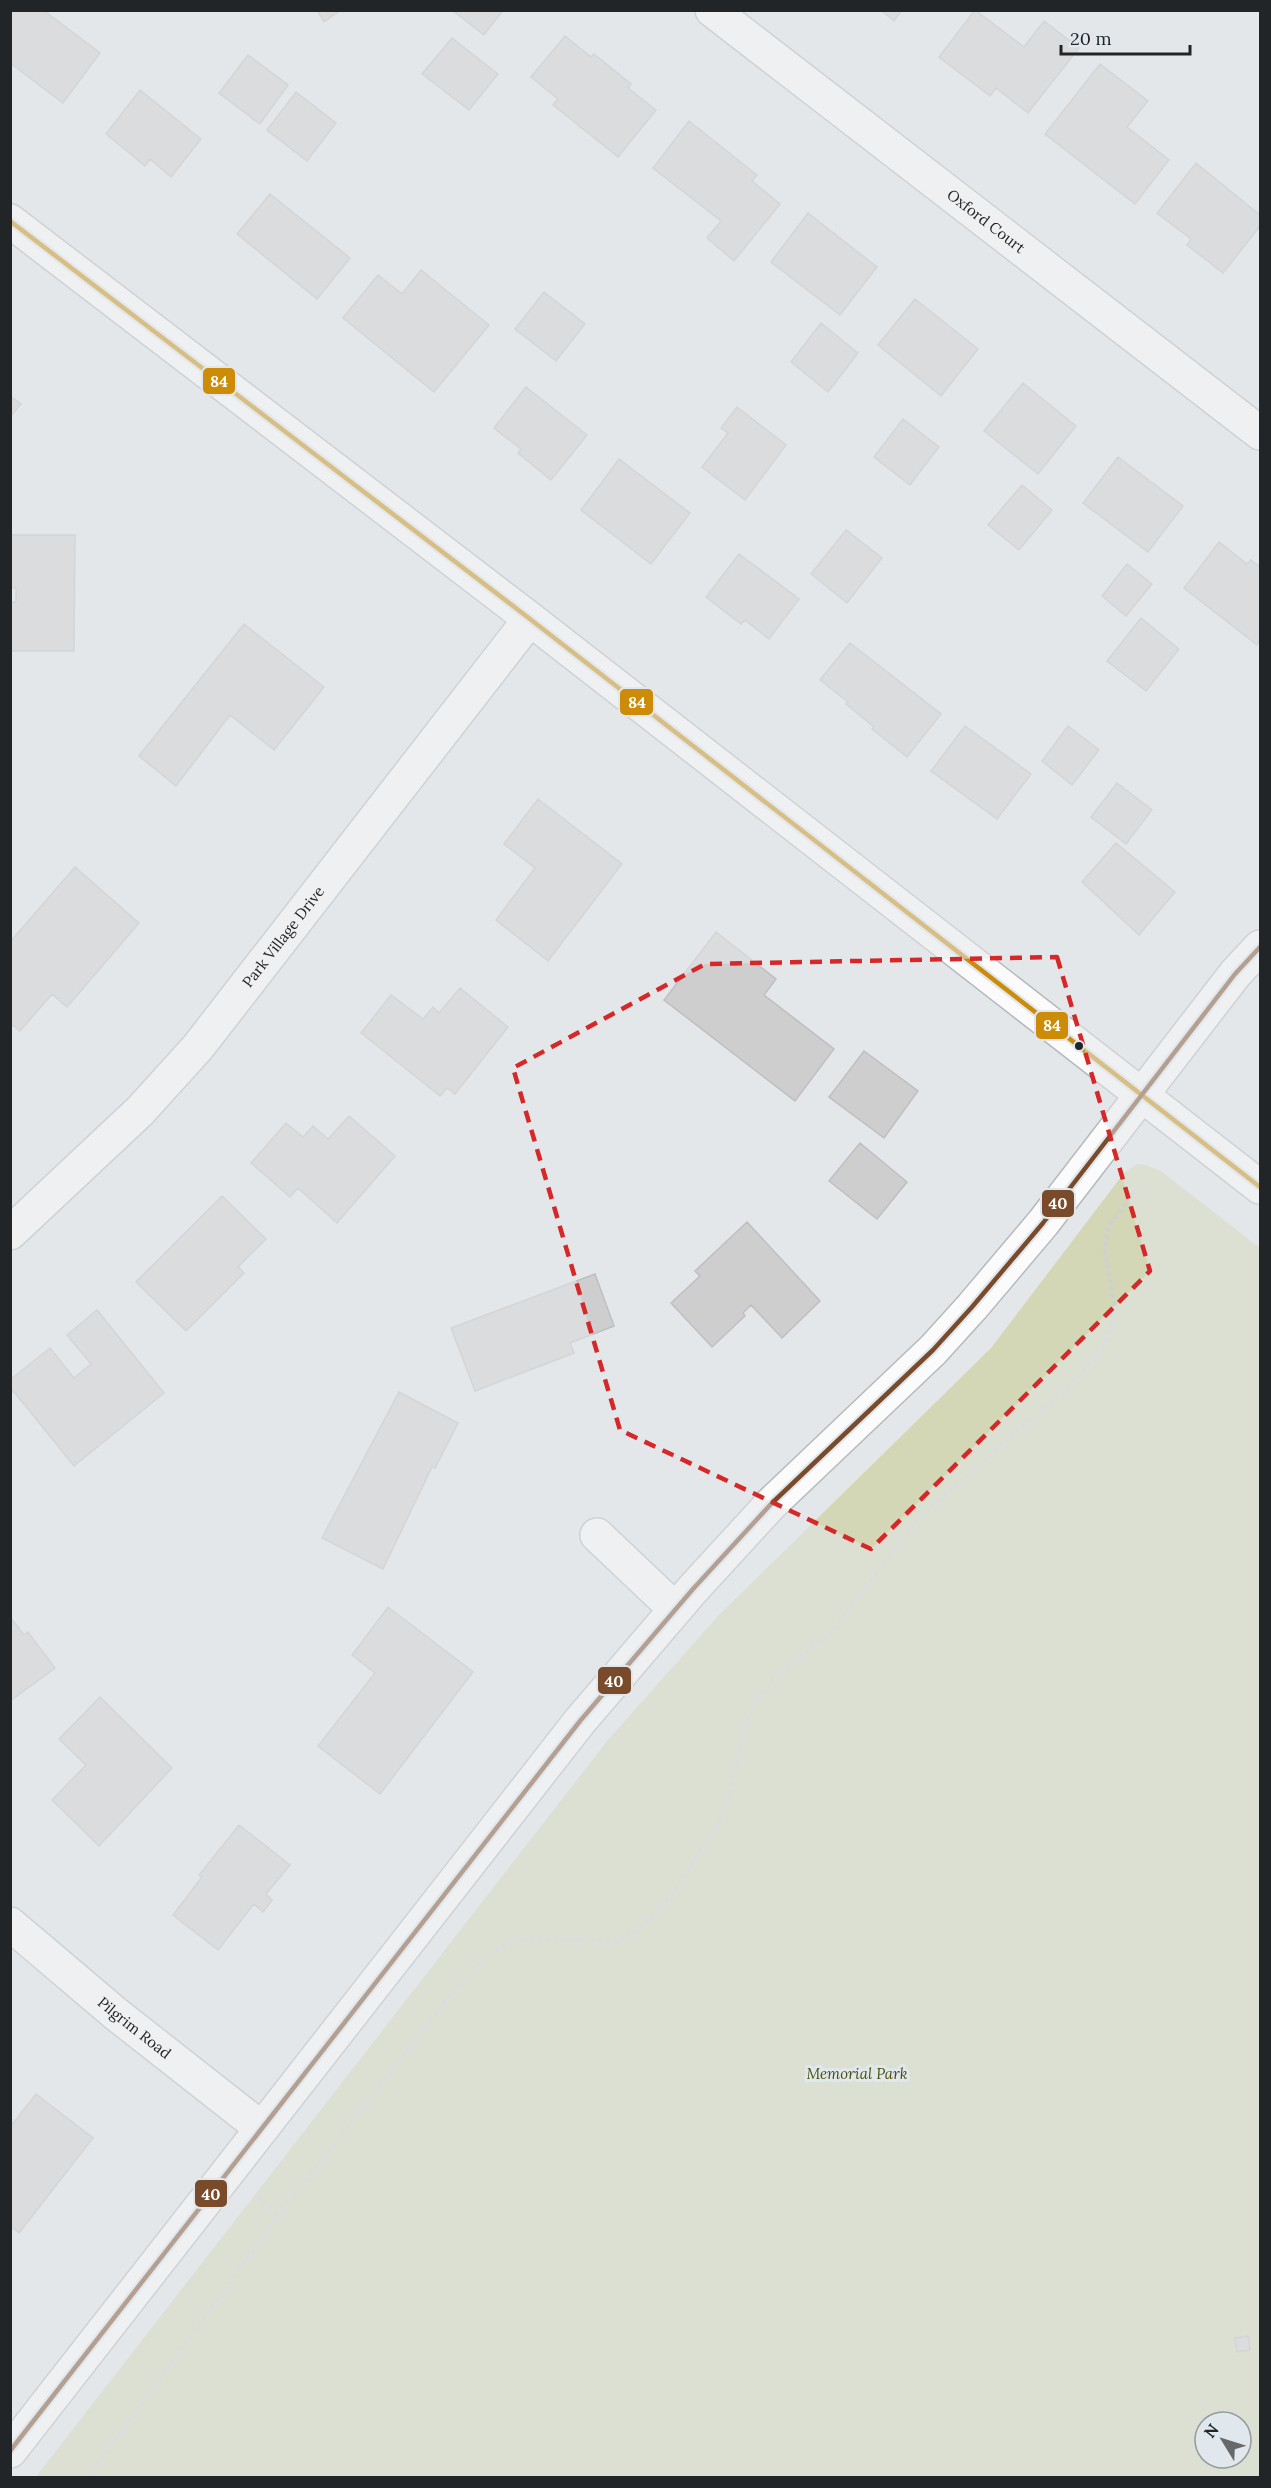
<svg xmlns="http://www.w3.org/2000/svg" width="1271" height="2488" font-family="Lora,serif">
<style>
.green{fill:#d3d7b6;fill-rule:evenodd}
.building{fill:#cececf;stroke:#bfbec0;stroke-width:1.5}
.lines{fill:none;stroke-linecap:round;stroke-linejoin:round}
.street-casing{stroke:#b6b9bb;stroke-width:36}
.secondary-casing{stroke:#b6b9bb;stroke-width:36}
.path{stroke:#cecfd0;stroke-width:4;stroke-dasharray:4.5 3;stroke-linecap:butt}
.street{stroke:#fbfbfc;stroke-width:33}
.secondary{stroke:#fbfbfc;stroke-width:33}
.bus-1-casing{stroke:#e0e8ee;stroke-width:9}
.bus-2-casing{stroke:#e0e8ee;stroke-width:9}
.bus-1{stroke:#cc8c08;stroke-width:4.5}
.bus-2{stroke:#7a4b2a;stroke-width:4.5}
.marked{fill:none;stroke:#d62828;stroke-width:4.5;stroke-dasharray:12 8;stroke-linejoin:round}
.bus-dot{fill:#222527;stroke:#e0e8ee;stroke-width:2}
.labels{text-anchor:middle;stroke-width:6;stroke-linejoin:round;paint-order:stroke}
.street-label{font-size:15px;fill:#222527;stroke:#e0e8ee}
.park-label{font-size:15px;font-style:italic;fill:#4c4f08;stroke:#e0e8ee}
.line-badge{stroke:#e0e8ee;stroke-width:2}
.badge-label{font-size:16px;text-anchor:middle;font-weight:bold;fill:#fff}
</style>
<rect width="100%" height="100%" fill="#e4e7ea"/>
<!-- green -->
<path class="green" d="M 1136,1164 L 1146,1165 L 1161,1171 L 1260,1248 L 1260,2477 L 35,2478 L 607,1741 L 718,1616 L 991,1348 L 1124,1173 ZM 1205,2422 L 1241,2422 L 1241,2458 L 1205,2458 Z"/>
<!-- building -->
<path class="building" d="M 10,10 L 43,10 L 100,53 L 63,103 L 10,63 Z
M 317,10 L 341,10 L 324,22 Z
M 452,10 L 503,10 L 484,35 Z
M 881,10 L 902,10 L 894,21 Z
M 975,10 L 1024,47 L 1044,21 L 1079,48 L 1028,113 L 996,88 L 990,96 L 939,57 Z
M 565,36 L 591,57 L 594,54 L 631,84 L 628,88 L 656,110 L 618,157 L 553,105 L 558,99 L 531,77 Z
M 452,38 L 498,74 L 469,110 L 422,74 Z
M 248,55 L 288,85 L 260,124 L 219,93 Z
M 1100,64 L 1148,101 L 1127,127 L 1169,160 L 1135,204 L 1045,134 Z
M 140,90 L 201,139 L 171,177 L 150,159 L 145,166 L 106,134 Z
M 296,92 L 336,123 L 307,161 L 267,130 Z
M 689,121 L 757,175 L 752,181 L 780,204 L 734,261 L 707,238 L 721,221 L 653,168 Z
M 1196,163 L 1260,215 L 1260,226 L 1223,273 L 1187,245 L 1191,239 L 1157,213 Z
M 270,194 L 350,258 L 317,299 L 237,234 Z
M 808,213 L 877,267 L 840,315 L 771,262 Z
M 421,270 L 489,325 L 434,392 L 343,318 L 378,275 L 402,294 Z
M 544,292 L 585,324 L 556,361 L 515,329 Z
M 915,299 L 978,349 L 941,396 L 878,345 Z
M 821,323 L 858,353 L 828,392 L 791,362 Z
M 1023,383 L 1076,426 L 1038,474 L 984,431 Z
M 526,387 L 587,435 L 551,480 L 518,453 L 521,449 L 494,428 Z
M 10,396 L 21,404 L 10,417 Z
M 737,407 L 786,445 L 745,500 L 702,467 L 728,433 L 721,428 Z
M 903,419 L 939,447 L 910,485 L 874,457 Z
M 1118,457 L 1183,506 L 1148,552 L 1083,503 Z
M 619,459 L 690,513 L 651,564 L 581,510 Z
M 1022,485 L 1052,510 L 1019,550 L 988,525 Z
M 846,530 L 882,558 L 847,603 L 811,574 Z
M 10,535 L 75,535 L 74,651 L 10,651 L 10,602 L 16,602 L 16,588 L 10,587 Z
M 1219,542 L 1247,564 L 1251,560 L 1260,567 L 1260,640 L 1257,645 L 1184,588 Z
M 739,554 L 799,599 L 769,639 L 745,620 L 741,624 L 706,597 Z
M 1127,564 L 1152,584 L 1126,616 L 1102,596 Z
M 1141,618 L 1179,649 L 1146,691 L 1107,661 Z
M 244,624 L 324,687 L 274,750 L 230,715 L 176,786 L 139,756 Z
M 850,643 L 941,714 L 907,757 L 872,729 L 874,727 L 846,704 L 848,702 L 820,680 Z
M 965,726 L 1031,774 L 997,819 L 931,771 Z
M 1068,726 L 1099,750 L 1072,785 L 1042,761 Z
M 1117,783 L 1152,810 L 1126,844 L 1091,817 Z
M 538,799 L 622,864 L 548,961 L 496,920 L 535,868 L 504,844 Z
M 1116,843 L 1175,892 L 1139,935 L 1082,882 Z
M 75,867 L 139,923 L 67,1007 L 52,994 L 20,1031 L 10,1023 L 10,942 Z
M 716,932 L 776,979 L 764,995 L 834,1049 L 795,1101 L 664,1000 Z
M 460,988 L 508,1027 L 455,1094 L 447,1088 L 440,1096 L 361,1033 L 391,995 L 423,1019 L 433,1007 L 439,1013 Z
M 864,1051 L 918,1091 L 884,1138 L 829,1097 Z
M 349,1116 L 395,1156 L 337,1223 L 298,1188 L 290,1197 L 251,1163 L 286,1123 L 303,1137 L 313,1126 L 328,1139 Z
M 860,1143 L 907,1182 L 877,1219 L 829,1181 Z
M 222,1196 L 266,1239 L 238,1267 L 244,1273 L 186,1331 L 136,1282 Z
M 747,1222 L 820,1301 L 782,1338 L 751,1305 L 743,1313 L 745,1316 L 712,1347 L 671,1303 L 700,1276 L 695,1271 Z
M 595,1274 L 614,1326 L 570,1343 L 574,1353 L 475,1391 L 451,1328 Z
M 97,1310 L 164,1393 L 74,1466 L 10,1387 L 10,1380 L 50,1348 L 74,1378 L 91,1364 L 67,1335 Z
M 399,1392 L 458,1423 L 435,1468 L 432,1467 L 383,1569 L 322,1538 Z
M 388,1607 L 473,1672 L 380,1794 L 318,1746 L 375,1673 L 352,1655 Z
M 10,1617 L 24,1635 L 28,1632 L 55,1668 L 10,1701 Z
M 100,1697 L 172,1768 L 99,1846 L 52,1800 L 86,1765 L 59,1739 Z
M 239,1825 L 290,1865 L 266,1894 L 272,1900 L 263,1912 L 254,1904 L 218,1950 L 173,1915 L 202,1877 L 199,1875 Z
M 36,2094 L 93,2138 L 19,2233 L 10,2226 L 10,2127 Z
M 1248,2336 L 1250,2350 L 1237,2352 L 1235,2338 Z"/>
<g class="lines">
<!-- street casing -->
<g class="street-casing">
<g id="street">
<path id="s1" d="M 712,10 L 1260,433"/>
<path id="s2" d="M 10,1233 L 140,1111 L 198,1047 L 530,619"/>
<path d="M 597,1535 L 675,1609"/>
<path id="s3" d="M 10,1924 L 116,2014 L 260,2127"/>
<path d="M 10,2451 L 580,1721 L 693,1589 L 771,1504 L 933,1350 L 972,1307 L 1043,1223 L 1235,974 L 1260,947"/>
</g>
</g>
<!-- secondary casing -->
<g class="secondary-casing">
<path id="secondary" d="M 10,221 L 530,619 L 1260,1187"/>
</g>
<!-- path -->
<path class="path" d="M 256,2197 L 279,2215
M 88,2478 L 279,2215 L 455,1989 L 488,1955 L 516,1940 L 562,1939 L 616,1942 L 631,1934 L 656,1914 L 682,1881 L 725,1811 L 742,1740 L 753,1706 L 764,1690 L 776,1675 L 827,1637 L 916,1521 L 1083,1372 L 1105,1344 L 1111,1328 L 1114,1304 L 1105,1251 L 1108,1227 L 1138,1187"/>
<!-- street -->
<use href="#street" class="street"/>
<!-- secondary -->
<use href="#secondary" class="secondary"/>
<!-- bus-1 casing -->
<g class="bus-1-casing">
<path id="bus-1" d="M 10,221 L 530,619 L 1260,1187"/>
</g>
<!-- bus-2 casing -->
<g class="bus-2-casing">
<path id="bus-2" d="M 10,2451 L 580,1721 L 693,1589 L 771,1504 L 933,1350 L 972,1307 L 1043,1223 L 1235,974 L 1260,947"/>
</g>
<!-- bus-1 -->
<use href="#bus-1" class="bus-1"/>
<!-- bus-2 -->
<use href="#bus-2" class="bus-2"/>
</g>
<!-- marked area -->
<path d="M0 0H1271V2488H0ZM 1057,957 L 1150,1271 L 871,1549 L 620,1430 L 513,1068 L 705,964 Z" fill="#e4e7ea" fill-opacity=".55" fill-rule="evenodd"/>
<path class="marked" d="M 1057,957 L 1150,1271 L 871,1549 L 620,1430 L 513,1068 L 705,964 Z"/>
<!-- markers -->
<circle class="bus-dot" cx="1079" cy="1046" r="5"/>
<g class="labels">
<!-- street labels -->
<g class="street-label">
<text dy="5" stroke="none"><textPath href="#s1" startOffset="346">Oxford Court</textPath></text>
<text dy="5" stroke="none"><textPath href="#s2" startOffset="404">Park Village Drive</textPath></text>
<text dy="5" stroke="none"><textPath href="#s3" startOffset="162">Pilgrim Road</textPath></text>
</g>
<!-- park labels -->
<g class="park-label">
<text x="857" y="2079">Memorial Park</text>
</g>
</g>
<g class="line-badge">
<rect x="202" y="367" width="34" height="28" rx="6" fill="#cc8c08"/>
<rect x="619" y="688" width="35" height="28" rx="6" fill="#cc8c08"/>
<rect x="1035" y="1011" width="34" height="29" rx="6" fill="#cc8c08"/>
<rect x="1041" y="1189" width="34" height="29" rx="6" fill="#7a4b2a"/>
<rect x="597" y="1666" width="35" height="29" rx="6" fill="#7a4b2a"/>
<rect x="194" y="2179" width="34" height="29" rx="6" fill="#7a4b2a"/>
</g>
<g class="badge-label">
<text x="219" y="387">84</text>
<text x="637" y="708">84</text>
<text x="1052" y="1031">84</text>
<text x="1058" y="1209">40</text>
<text x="614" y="1687">40</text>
<text x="211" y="2200">40</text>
</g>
<!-- border -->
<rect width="1271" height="2488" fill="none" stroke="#222527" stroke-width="24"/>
<!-- north arrow -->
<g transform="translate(1223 2440) rotate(308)"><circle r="28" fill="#e0e8ee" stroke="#949a9e" stroke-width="1.5"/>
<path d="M0-4.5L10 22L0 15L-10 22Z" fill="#66696b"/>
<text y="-9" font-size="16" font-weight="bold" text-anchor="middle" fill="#222527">N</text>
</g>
<!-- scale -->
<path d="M1061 45v9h129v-9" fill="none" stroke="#222527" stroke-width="3"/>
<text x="1070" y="45" font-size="18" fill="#222527" stroke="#e0e8ee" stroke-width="4.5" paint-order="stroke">20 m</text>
</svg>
